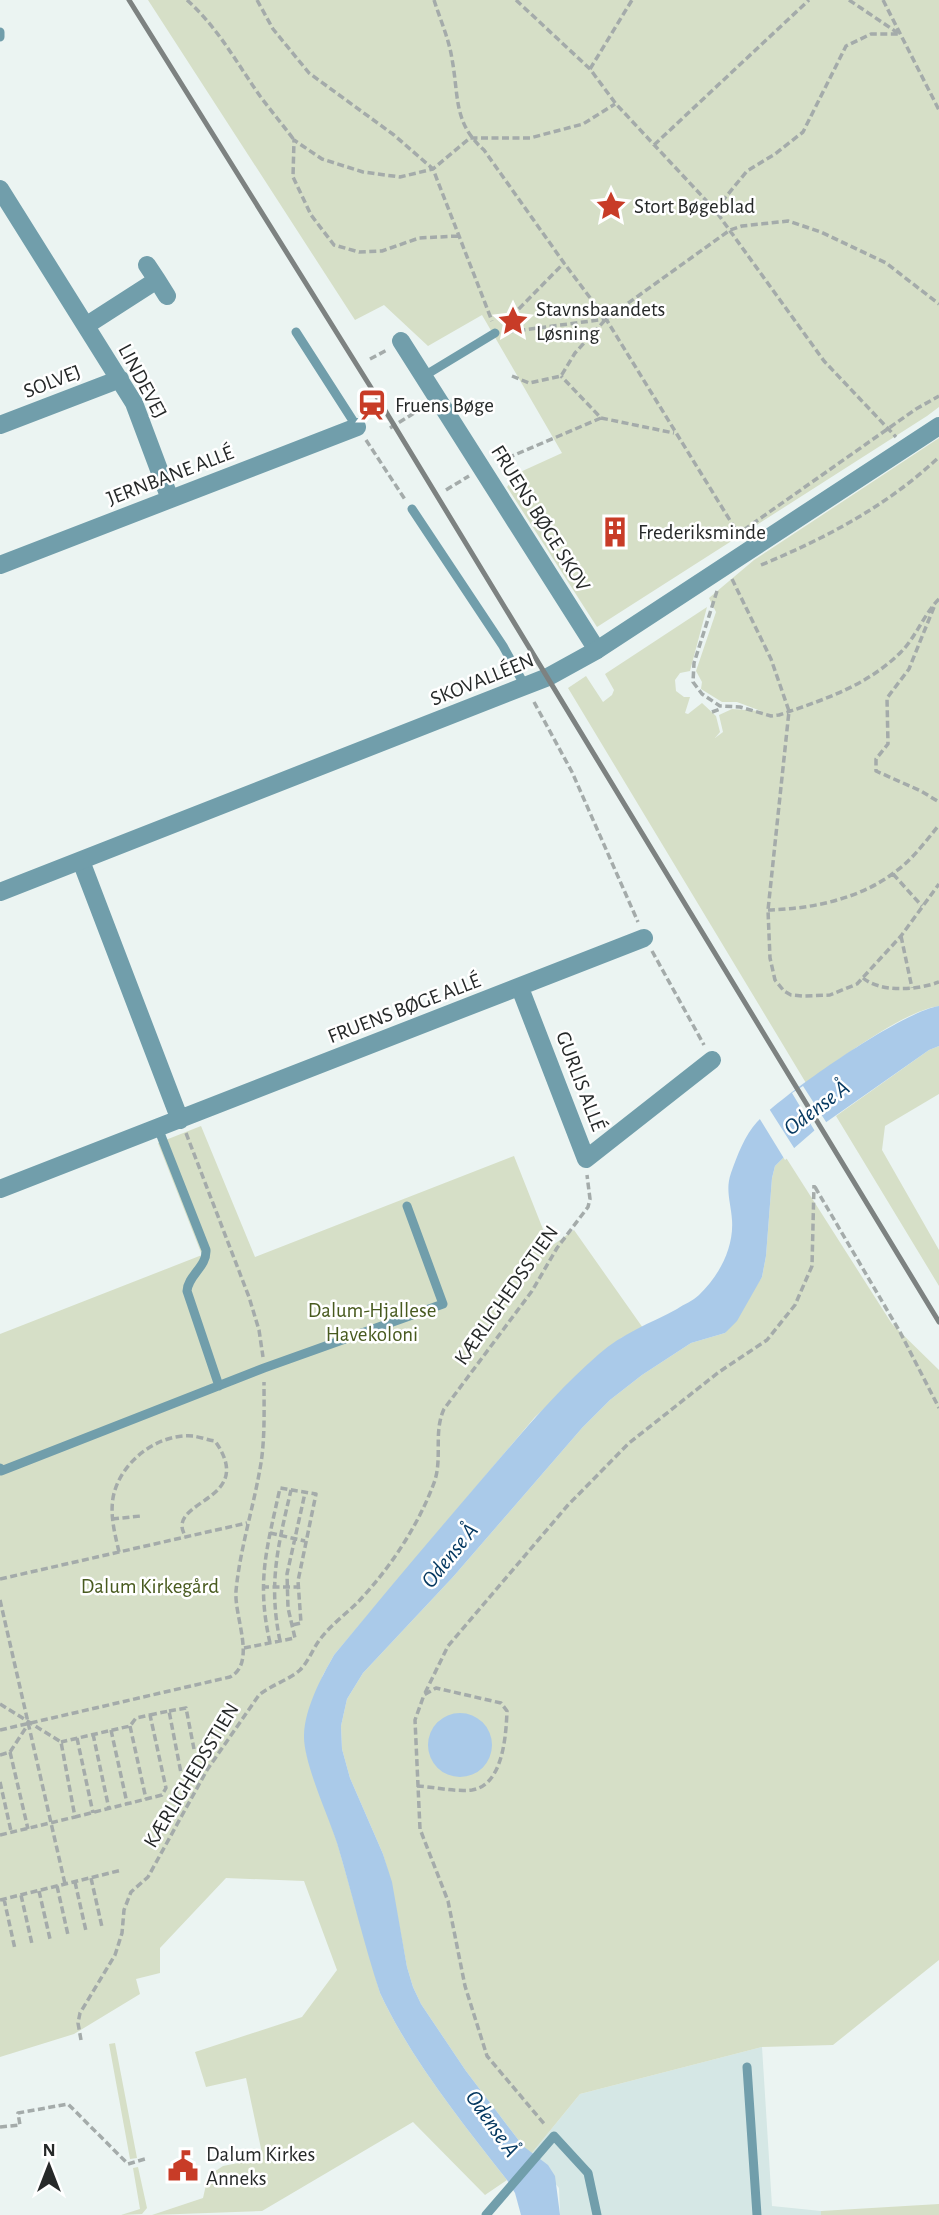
<svg xmlns="http://www.w3.org/2000/svg" width="939" height="2215" font-family="'Alegreya Sans',sans-serif">
<style>
.built{fill:#d5e7e5}
.green{fill:#d6dfc7}
.water{fill:#aacae9}
.pier{fill:#ebf4f2}
.lines{fill:none;stroke-linecap:round;stroke-linejoin:round}
.path{stroke:#a4abaa;stroke-width:3.5;stroke-dasharray:7 3.5;stroke-linecap:butt}
.service{stroke:#719eab;stroke-width:9}
.minor{stroke:#719eab;stroke-width:18}
.tertiary{stroke:#719eab;stroke-width:18}
.rail{stroke:#7d8281;stroke-width:5}
.labels{text-anchor:middle;stroke-width:5;stroke-linejoin:round;paint-order:stroke}
.poi-label{font-size:21px;fill:#262929;stroke:#fff;text-anchor:start}
.street-label{font-size:21px;fill:#262929;stroke:#fff}
.park-label{font-size:21px;fill:#485a1f;stroke:#fff}
.water-label{font-size:23px;font-style:italic;fill:#063961;stroke:#fff}
</style>
<rect width="100%" height="100%" fill="#ebf4f2"/>
<!-- built -->
<path class="built" d="M 762,2047 L 772,2206 L 821,2211 L 821,2215 L 560,2215 L 559,2188 L 531,2154 L 580,2094 Z"/>
<!-- green -->
<path class="green" d="M 148,0 L 939,0 L 939,407 L 927,416 L 597,627 L 507,487 L 518,473 L 562,453 L 482,315 L 428,346 L 384,305 L 355,320 Z
M 939,438 L 939,1006 C 903,1011 837,1061 806,1083 L 568,688 L 586,676 L 603,702 L 612,695 L 614,690 L 605,674 L 707,607 L 690,671 L 680,673 L 675,680 L 676,691 L 684,697 L 690,697 L 685,713 L 688,714 L 702,703 L 716,716 L 720,732 L 715,738 L 723,732 L 719,715 L 732,709 L 761,711 L 737,702 L 722,702 L 701,689 L 702,682 L 696,671 L 716,612 L 709,598 L 754,560 Z
M 939,1046 L 939,1094 L 885,1126 L 882,1150 L 939,1250 L 939,1286 L 836,1116 L 929,1050 Z
M 201,1126 L 255,1257 L 514,1156 L 550,1247 L 574,1230 L 643,1328 L 621,1338 L 535,1417 L 334,1655 L 323,1675 L 307,1719 L 306,1752 L 337,1842 L 380,1993 C 412,2061 461,2121 507,2180 L 485,2195 L 413,2122 L 262,2211 L 152,2215 L 203,2198 L 208,2176 L 223,2166 L 263,2158 L 246,2078 L 206,2087 L 195,2052 L 302,2017 L 337,1970 L 304,1881 L 226,1878 L 160,1948 L 160,1973 L 136,1979 L 140,1994 L 74,2034 L 0,2057 L 0,1334 L 202,1255 L 158,1143 Z
M 785,1156 L 892,1324 L 939,1370 L 939,1960 L 833,2045 L 762,2047 L 580,2094 L 531,2154 L 523,2146 L 466,2071 L 421,2004 L 413,1987 L 407,1967 L 391,1882 L 383,1854 L 350,1778 L 342,1749 L 341,1726 L 347,1699 L 363,1673 L 453,1577 L 582,1428 L 610,1400 L 642,1375 L 691,1343 L 725,1333 L 762,1277 L 766,1256 L 772,1178 L 775,1166 Z
M 115,2043 L 137,2158 L 130,2159 L 109,2044 Z
M 138,2167 L 147,2208 L 142,2214 L 121,2215 L 140,2209 L 133,2168 Z
M 939,2204 L 939,2215 L 821,2215 L 821,2211 Z"/>
<!-- water -->
<path class="water" d="M 939,1006 L 939,1046 L 929,1050 L 815,1130 L 785,1156 L 775,1166 L 772,1178 L 766,1256 L 762,1277 L 737,1321 L 725,1333 L 691,1343 L 642,1375 L 610,1400 L 582,1428 L 453,1577 L 363,1673 L 347,1699 L 341,1726 L 342,1749 L 350,1778 L 383,1854 L 392,1882 L 407,1967 L 413,1987 L 421,2004 L 466,2071 L 523,2146 L 548,2165 L 555,2176 L 560,2215 L 521,2215 L 515,2193 L 507,2180 C 461,2121 412,2061 380,1993 C 364,1944 352,1893 337,1843 C 328,1815 303,1762 304,1735 C 305,1708 321,1678 334,1655 C 381,1598 429,1541 477,1485 C 516,1440 554,1393 599,1354 C 621,1334 651,1323 677,1309 C 684,1304 693,1301 699,1295 C 719,1276 734,1248 732,1220 C 731,1203 725,1190 731,1173 C 737,1156 745,1135 757,1122 C 784,1093 903,1011 939,1006 Z
M428 1745a32 32 0 1 1 64 0a32 32 0 1 1-64 0Z"/>
<!-- pier -->
<path class="pier" d="M 803,1086 L 828,1125 L 816,1133 L 792,1093 Z
M 768,1107 L 796,1151 L 785,1160 L 758,1116 Z"/>
<g class="lines">
<!-- path -->
<path class="path" d="M 187,0 C 219,29 236,62 260,96 C 271,111 283,125 294,140
M 257,0 L 273,29 L 309,73 L 394,135 L 433,169 L 492,321
M 434,0 C 440,19 449,39 452,59 C 459,96 453,123 484,150 L 564,263 L 606,319 L 739,535
M 516,0 L 590,69 L 616,104 L 715,210 L 824,361 L 896,437
M 849,0 L 898,33
M 883,0 L 939,110
M 590,69 L 632,0
M 654,145 L 809,0
M 715,210 L 747,171 L 775,154 L 803,132 L 846,46 L 871,34 L 900,34
M 458,236 L 419,238 L 382,251 L 359,252 L 334,245 L 311,215 L 293,177 L 294,140 L 322,159 L 363,172 L 400,177 L 433,169 L 470,138 L 530,138 L 583,124 L 615,104
M 504,324 L 564,263
M 508,332 L 606,319 L 730,230 L 742,226 L 788,221 L 821,232 L 886,263 L 939,304
M 370,359 L 387,350
M 512,376 L 529,383 L 561,376 L 575,353 L 606,319
M 601,418 L 674,433
M 390,428 L 424,407
M 366,440 L 406,501
M 498,462 L 601,418 L 561,376
M 446,490 L 469,476
M 736,537 L 738,534 L 916,409 L 939,396
M 761,565 C 826,538 887,506 939,457
M 732,579 L 771,659 L 789,711 L 768,910 L 770,958 L 775,980 L 784,991 L 791,995 L 802,996 L 830,995 L 857,984 L 901,936 L 939,884
M 717,591 L 694,663 L 693,682 L 702,694 L 720,706 L 740,707 L 771,716 L 779,715 C 823,700 867,686 901,652 C 916,637 924,614 939,599
M 934,607 L 909,669 L 887,698 L 888,744 L 876,759 L 876,771 L 921,791 L 939,802
M 534,702 L 572,772 L 638,922
M 712,712 L 720,709 L 720,706
M 893,874 L 922,906
M 768,910 C 811,909 860,899 895,872 C 912,860 926,841 939,825
M 901,936 L 912,988
M 652,951 L 704,1045
M 863,978 C 881,993 918,990 939,982
M 186,1133 L 249,1297 L 259,1330 L 263,1357
M 815,1187 L 900,1332 L 939,1408
M 112,1519 L 141,1516
M 270,1533 L 305,1541
M 119,1552 C 115,1534 110,1517 113,1498 C 119,1463 157,1433 193,1436 C 200,1437 208,1440 215,1441 C 254,1496 182,1499 182,1526 C 182,1530 184,1533 185,1537
M 0,1579 L 247,1523
M 262,1587 L 298,1587
M 0,1600 L 65,1884
M 280,1641 C 268,1583 278,1546 291,1490
M 270,1643 C 256,1581 267,1548 280,1488 L 316,1494 L 298,1581 L 301,1623 L 292,1625
M 244,1648 L 295,1638 L 288,1608 L 287,1574 L 305,1493
M 425,1693 L 448,1646 L 568,1505 L 629,1443 L 719,1372 L 767,1340 L 795,1305 L 812,1266 L 814,1185
M 0,1704 L 61,1742 L 75,1817 L 162,1795 L 166,1788 L 150,1715 L 136,1718 L 130,1726 L 61,1742
M 169,1711 L 186,1708 L 194,1749
M 150,1715 L 169,1711 L 181,1773
M 130,1726 L 146,1799
M 0,1730 L 230,1677 C 257,1663 234,1617 236,1591 C 240,1548 254,1506 261,1463 C 265,1437 264,1409 264,1382
M 111,1730 L 127,1803
M 93,1734 L 109,1809
M 77,1738 L 93,1813
M 10,1752 L 28,1829
M 0,1755 L 10,1752 L 29,1723
M 0,1782 L 11,1831
M 417,1786 C 434,1787 455,1792 472,1790 C 503,1785 506,1736 507,1711 L 501,1703 L 436,1688 L 424,1695 L 415,1720 L 420,1829 L 448,1901 L 465,1986 L 487,2056 L 546,2126
M 0,1835 L 75,1817
M 91,1878 L 102,1927
M 75,1882 L 86,1931
M 57,1886 L 68,1935
M 39,1891 L 50,1939
M 21,1895 L 32,1944
M 4,1899 L 15,1949
M 0,1900 L 122,1870
M 81,2040 L 78,2023 L 80,2013 L 115,1955 L 122,1933 L 124,1910 L 131,1892 L 148,1877 L 207,1770 L 259,1695 C 271,1685 289,1680 300,1670 C 309,1661 313,1648 321,1638 C 332,1624 347,1613 359,1601 C 390,1568 418,1526 434,1483 C 443,1458 433,1433 444,1409 L 532,1291 L 557,1248 L 588,1207 L 590,1199 L 587,1175
M 0,2127 L 20,2125 L 18,2113 L 68,2104 L 128,2164 L 145,2159"/>
<!-- service -->
<path class="service" d="M 0,32 L 0,37
M 296,332 L 357,427
M 424,376 L 495,333
M 412,509 L 503,646 L 525,686
M 158,1128 L 206,1250 C 207,1267 188,1275 187,1291 L 219,1386
M 0,1468 L 1,1471 L 264,1368 L 443,1304 L 407,1206
M 747,2067 L 757,2215
M 486,2215 L 554,2136 L 588,2173 L 597,2215"/>
<!-- minor -->
<path class="minor" d="M 0,189 L 134,403 L 170,499
M 157,280 L 167,296
M 87,325 L 157,280 L 147,265
M 401,341 L 597,650
M 0,425 L 120,379
M 0,565 L 357,427
M 81,861 L 180,1120
M 520,988 L 586,1159 L 712,1060
M 0,1189 L 644,938"/>
<!-- tertiary -->
<path class="tertiary" d="M 0,892 L 548,677 L 597,650 L 939,426"/>
<!-- rail -->
<path class="rail" d="M 129,0 L 380,402 L 939,1322"/>
</g>
<!-- icons -->
<defs>
<g id="sight-bare" transform="scale(2.415)"><path d="M0-6L1.8-2.2L6-1.7L2.9 1.2L3.7 5.4L0 3.3L-3.7 5.4L-2.9 1.2L-6-1.7L-1.8-2.2Z" fill="#c83c27" stroke="#fff" stroke-width="2.5" paint-order="stroke"/></g>
<g id="station-bare" transform="scale(2.415)"><path d="M-3-6H3Q5-6 5-4V2Q5 4 3 4L4.5 6H3L1.5 4h-3L-3 6H-4.5L-3 4Q-5 4-5 2V-4Q-5-6-3-6ZM-3.5-4v3h7v-3ZM-3.5 1v1.5H-2V1ZM2 1v1.5H3.5V1Z" fill="#c83c27" stroke="#fff" stroke-width="2.5" paint-order="stroke"/></g>
<g id="building-bare" transform="scale(2.415)"><path d="M-4-6H4V6H1V3H-1V6H-4ZM-2.5-4.3h1.7v1.8h-1.7ZM.8-4.3h1.7v1.8H.8ZM-2.5-1h1.7V.8h-1.7ZM.8-1h1.7V.8H.8Z" fill="#c83c27" stroke="#fff" stroke-width="2.5" paint-order="stroke"/></g>
<g id="civic-bare" transform="scale(2.415)"><path d="M-.6-6.5H3V-4.5H.6V-3L4-1V1h2V6H-6V1h2V-1L-.6-3ZM-1.2 2.5V6h2.4V2.5Z" fill="#c83c27" stroke="#fff" stroke-width="2.5" paint-order="stroke"/></g>
</defs>
<g fill-rule="evenodd">
<use href="#sight-bare" x="611" y="206"/>
<use href="#sight-bare" x="513" y="321"/>
<use href="#station-bare" x="372" y="405"/>
<use href="#building-bare" x="615" y="532"/>
<use href="#civic-bare" x="183" y="2166"/>
</g>
<g class="labels">
<!-- poi labels -->
<g class="poi-label">
<text x="634" y="213">Stort Bøgeblad</text>
<text x="536" y="316">Stavnsbaandets<tspan x="536" dy="24">Løsning</tspan></text>
<text x="395" y="412">Fruens Bøge</text>
<text x="638" y="539">Frederiksminde</text>
<text x="206" y="2161">Dalum Kirkes<tspan x="206" dy="24">Anneks</tspan></text>
</g>
<!-- street labels -->
<g class="street-label">
<text transform="translate(52 381) rotate(-21)" y="7">SOLVEJ</text>
<text transform="translate(143 381) rotate(62)" y="7">LINDEVEJ</text>
<text transform="translate(170 475) rotate(-21)" y="7">JERNBANE ALLÉ</text>
<text transform="translate(541 518) rotate(58)" y="7">FRUENS BØGE SKOV</text>
<text transform="translate(482 679) rotate(-22)" y="7">SKOVALLÉEN</text>
<text transform="translate(404 1008) rotate(-21)" y="7">FRUENS BØGE ALLÉ</text>
<text transform="translate(581 1081) rotate(69)" y="7">GURLIS ALLÉ</text>
<text transform="translate(506 1295) rotate(-55)" y="7">KÆRLIGHEDSSTIEN</text>
<text transform="translate(191 1775) rotate(-59)" y="7">KÆRLIGHEDSSTIEN</text>
</g>
<!-- park labels -->
<g class="park-label">
<text x="372" y="1317">Dalum-Hjallese<tspan x="372" dy="24">Havekoloni</tspan></text>
<text x="150" y="1593">Dalum Kirkegård</text>
</g>
<!-- water labels -->
<g class="water-label">
<text transform="translate(816 1107) rotate(-37)" y="8">Odense Å</text>
<text transform="translate(449 1555) rotate(-51)" y="8">Odense Å</text>
<text transform="translate(493 2123) rotate(55)" y="8">Odense Å</text>
</g>
</g>
<!-- north arrow -->
<g transform="translate(49 2166)" stroke="#ffffff" stroke-width="5" paint-order="stroke">
<path d="M0-5L12 26L0 18L-12 26Z" fill="#262929"/>
<text y="-10" font-size="19" font-weight="bold" text-anchor="middle" fill="#262929">N</text>
</g>
</svg>
